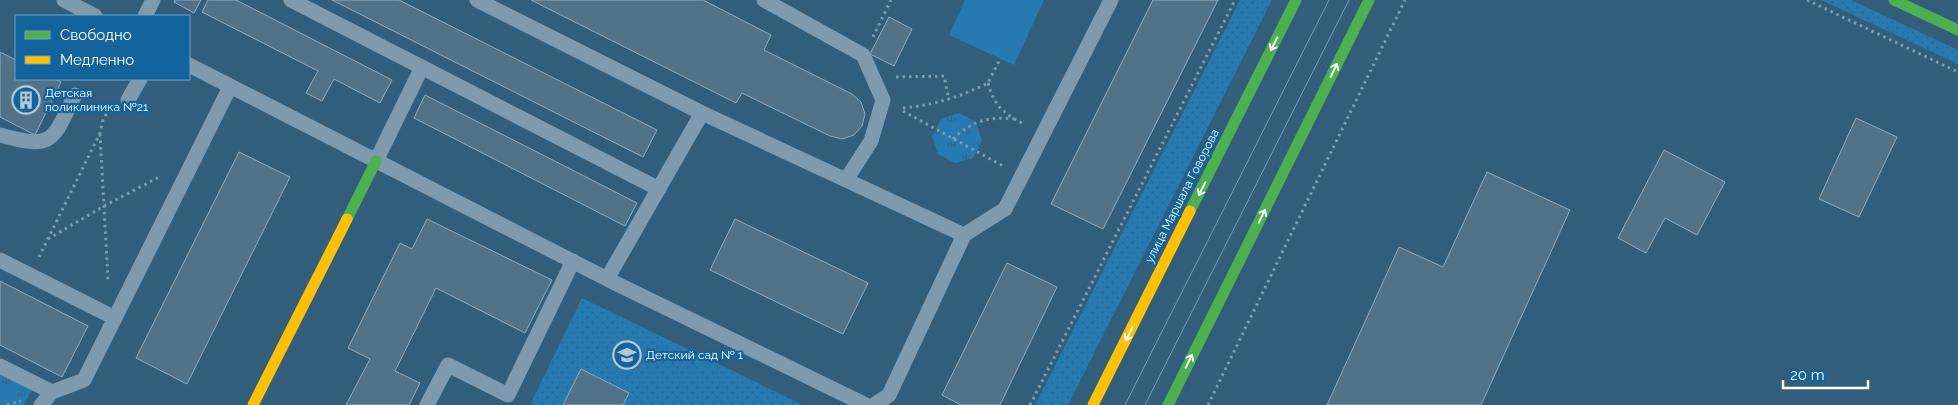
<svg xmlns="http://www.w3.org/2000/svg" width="1958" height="405" font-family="Raleway,sans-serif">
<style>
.grass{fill:url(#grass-dots)}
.park{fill:url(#park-tufts)}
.pitch{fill:#247ab1}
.building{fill:#50738a;stroke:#91aabb}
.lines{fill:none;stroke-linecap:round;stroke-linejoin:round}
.path{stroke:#7d9aae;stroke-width:3;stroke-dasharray:2.5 4;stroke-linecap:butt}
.lane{stroke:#7d9aae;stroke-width:15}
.fast{stroke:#4caf50;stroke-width:11}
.slow{stroke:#ffc107;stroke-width:11}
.tram{stroke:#7d9aac;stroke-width:1}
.oneway{stroke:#f6fbf6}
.labels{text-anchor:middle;stroke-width:4.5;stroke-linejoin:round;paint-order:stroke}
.poi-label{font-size:12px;fill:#fff;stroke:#13649c;text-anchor:start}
.street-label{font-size:12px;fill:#fff;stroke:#13649c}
</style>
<defs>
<pattern id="grass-dots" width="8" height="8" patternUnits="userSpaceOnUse" patternTransform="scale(1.25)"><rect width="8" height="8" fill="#247ab1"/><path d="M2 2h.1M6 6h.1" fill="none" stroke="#38637e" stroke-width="1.8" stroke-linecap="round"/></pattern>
<pattern id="park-tufts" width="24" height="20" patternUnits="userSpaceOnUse" patternTransform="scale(1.25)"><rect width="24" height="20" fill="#247ab1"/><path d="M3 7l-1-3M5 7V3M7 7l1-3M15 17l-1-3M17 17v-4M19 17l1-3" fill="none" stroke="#38637e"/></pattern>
</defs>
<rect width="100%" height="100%" fill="#325e7c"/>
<!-- grass -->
<path class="grass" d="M 1240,0 L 1272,0 L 1068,405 L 1035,405 Z
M 1821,0 L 1851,0 L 1958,50 L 1958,64 Z
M 582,298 L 803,405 L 530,405 Z"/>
<!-- park -->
<path class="park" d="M 959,113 L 976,122 L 982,141 L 973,158 L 955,163 L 938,154 L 932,136 L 941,119 Z
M 0,373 L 32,389 L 24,405 L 0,405 Z"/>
<!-- pitch -->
<path class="pitch" d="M 965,0 L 1044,0 L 1014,65 L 949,35 Z"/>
<!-- building -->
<path class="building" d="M 175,0 L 201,0 L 194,13 L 174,2 Z
M 208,0 L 236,0 L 392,80 L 380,103 L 334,79 L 322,101 L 306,93 L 318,71 L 202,12 Z
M 332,0 L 399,0 L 657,130 L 643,157 Z
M 531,0 L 703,0 L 771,35 L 764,50 L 852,94 L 861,102 L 865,114 L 862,126 L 854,135 L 842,139 L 830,136 L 742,93 L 736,103 Z
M 1153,0 L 1218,0 L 1103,229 L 1051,204 Z
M 889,17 L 912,29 L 894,66 L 870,54 Z
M 0,52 L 16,60 L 16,79 L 55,79 L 61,82 L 35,135 L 0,117 Z
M 425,95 L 637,203 L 625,226 L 414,118 Z
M 1856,118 L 1897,137 L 1859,217 L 1819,199 Z
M 1664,150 L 1725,182 L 1697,235 L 1665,218 L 1646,253 L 1618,238 Z
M 239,152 L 290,177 L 187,384 L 136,358 Z
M 1487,172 L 1570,210 L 1481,405 L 1327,405 L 1399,247 L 1443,267 Z
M 427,219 L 552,280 L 525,333 L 436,288 L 395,371 L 420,383 L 409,405 L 346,405 L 370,359 L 348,348 L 400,243 L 412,249 Z
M 735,219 L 868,283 L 843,334 L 710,270 Z
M 1007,263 L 1057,287 L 1000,405 L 961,405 L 942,395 Z
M 0,281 L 88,326 L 62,377 L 0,345 Z
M 581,369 L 629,393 L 623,405 L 563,405 Z"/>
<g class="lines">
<!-- path -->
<path class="path" d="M 1807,0 L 1958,72
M 873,37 L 891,0
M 896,77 L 944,76 L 949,100
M 988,83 C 994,106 1004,114 1024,124
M 903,108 C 934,105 960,97 988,83 L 1000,59
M 903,111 L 1003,166
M 100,134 L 108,280
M 953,139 C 972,121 989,116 1014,119
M 48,239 L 104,206 L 161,176
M 39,257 L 100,133 L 103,120 L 109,109
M 7,405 L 21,401
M 1030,405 L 1235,0
M 1208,405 L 1405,0"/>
<!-- lane -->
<path class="lane" d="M 64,0 L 95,16
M 291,0 L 659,189
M 477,0 L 702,113
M 145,16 L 153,0
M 189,65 L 617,284 L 866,405
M 128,100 L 140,79
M 0,135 C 54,150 52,141 75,95
M 376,161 L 422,67
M 846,180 L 964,235
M 0,260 L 115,318
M 607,279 L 702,113 L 846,180 L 871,141 L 883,100 L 863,55 L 764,0
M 0,366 L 52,392 L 41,405
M 52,392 L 84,380 L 230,87
M 427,405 L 448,365 L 508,395 L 573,261
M 874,405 L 889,395 L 964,235 L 1005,209 L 1111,0"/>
<!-- fast -->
<path class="fast" d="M 1894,0 L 1958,30
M 1190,211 L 1296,0
M 347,219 L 376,161
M 1168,405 L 1369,0"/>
<!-- slow -->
<path class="slow" d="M 253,405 L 347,219
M 1093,405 L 1190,211"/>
<!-- tram -->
<path class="tram" d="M 1125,405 L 1329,0
M 1145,405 L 1349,0"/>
</g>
<!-- one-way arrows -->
<defs><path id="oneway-shaft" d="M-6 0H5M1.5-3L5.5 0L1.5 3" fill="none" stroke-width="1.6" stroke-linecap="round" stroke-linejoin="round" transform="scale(1.25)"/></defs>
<g class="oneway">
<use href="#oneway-shaft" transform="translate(1274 44) rotate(117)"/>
<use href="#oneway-shaft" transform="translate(1334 70) rotate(-64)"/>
<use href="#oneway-shaft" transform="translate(1202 189) rotate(117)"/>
<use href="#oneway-shaft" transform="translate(1262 216) rotate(-64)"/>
<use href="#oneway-shaft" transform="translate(1129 334) rotate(117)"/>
<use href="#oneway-shaft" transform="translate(1189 361) rotate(-64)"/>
</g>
<!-- icons -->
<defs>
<g id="building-ring" transform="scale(1.4375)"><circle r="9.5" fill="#13649c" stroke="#b7c7d1" stroke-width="1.5"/><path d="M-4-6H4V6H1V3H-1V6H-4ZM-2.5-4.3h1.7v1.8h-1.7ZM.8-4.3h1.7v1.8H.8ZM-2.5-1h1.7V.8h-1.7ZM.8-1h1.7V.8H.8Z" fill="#b7c7d1"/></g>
<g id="school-ring" transform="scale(1.4375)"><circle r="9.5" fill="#13649c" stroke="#b7c7d1" stroke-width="1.5"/><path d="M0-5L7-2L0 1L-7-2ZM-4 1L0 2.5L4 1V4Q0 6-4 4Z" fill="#b7c7d1"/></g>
</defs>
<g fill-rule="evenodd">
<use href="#building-ring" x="26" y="100"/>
<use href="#school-ring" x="627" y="355"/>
</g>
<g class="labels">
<!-- poi labels -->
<g class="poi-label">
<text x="45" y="97">Детская<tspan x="45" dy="14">поликлиника №21</tspan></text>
<text x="646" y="359">Детский сад № 1</text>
</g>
<!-- street labels -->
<g class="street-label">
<text transform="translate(1182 196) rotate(-63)" y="4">улица Маршала Говорова</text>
</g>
</g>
<!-- legend -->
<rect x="15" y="15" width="175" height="65" fill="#13649c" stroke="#71a2c4"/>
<rect x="25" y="31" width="25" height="8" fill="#4caf50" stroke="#71a2c4"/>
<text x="60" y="40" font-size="15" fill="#ffffff">Свободно</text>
<rect x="25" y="56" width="25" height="8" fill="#ffc107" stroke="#71a2c4"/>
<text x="60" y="65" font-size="15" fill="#ffffff">Медленно</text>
<!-- scale -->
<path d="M1783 380v8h85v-8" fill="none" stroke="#ffffff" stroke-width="2.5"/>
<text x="1790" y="380" font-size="15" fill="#ffffff" stroke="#13649c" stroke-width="4" paint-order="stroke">20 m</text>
</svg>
